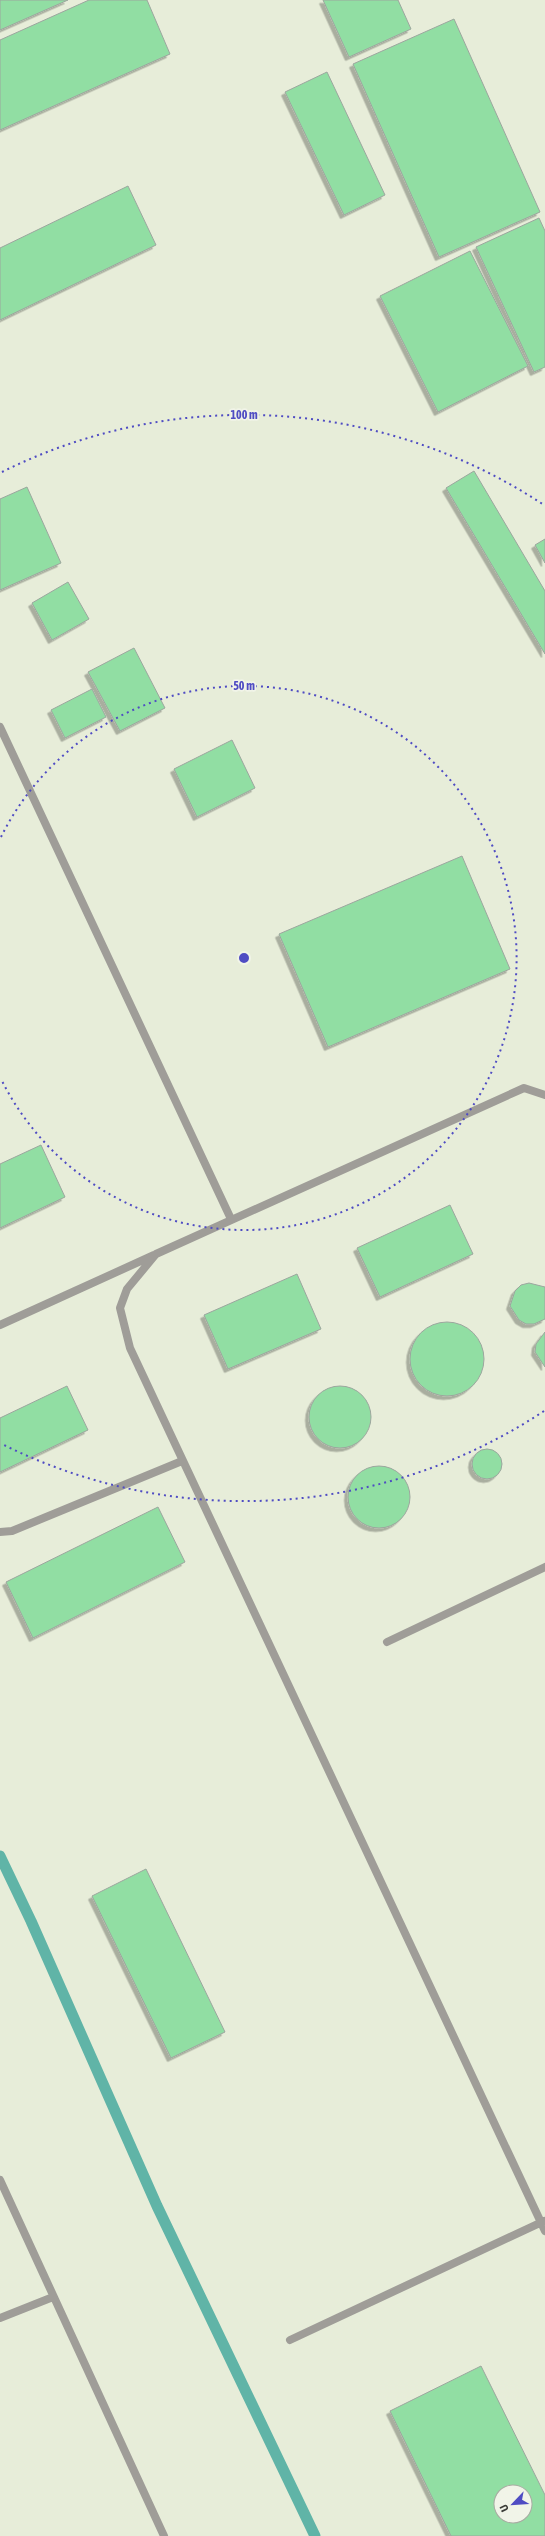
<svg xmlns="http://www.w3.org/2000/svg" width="545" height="2536" font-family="'Asap Condensed',sans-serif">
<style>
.built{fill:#e7edd9;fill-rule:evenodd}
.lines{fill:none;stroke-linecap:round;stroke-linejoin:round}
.stream{stroke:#60b4a7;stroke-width:11}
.building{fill:#91dea3;stroke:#9ca69e;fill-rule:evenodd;filter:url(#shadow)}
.service{stroke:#9f9d98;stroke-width:8}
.ring{fill:none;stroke:#4f4cc3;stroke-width:2;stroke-dasharray:2 4}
.centre{fill:#4f4cc3;stroke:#f1f4e8;stroke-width:2}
.ring-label{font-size:12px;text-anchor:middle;font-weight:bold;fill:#4f4cc3;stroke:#f1f4e8;stroke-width:3.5;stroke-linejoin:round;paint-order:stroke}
</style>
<defs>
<filter id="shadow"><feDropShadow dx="-3.5" dy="3.5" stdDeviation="0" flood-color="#0004"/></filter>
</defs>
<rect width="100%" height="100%" fill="#f1f4e8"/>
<!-- built -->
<path class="built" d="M 0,0 L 545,0 L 545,2536 L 0,2536 ZM 501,2492 L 525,2492 L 525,2516 L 501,2516 Z"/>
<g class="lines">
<!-- stream -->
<path class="stream" d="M 0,1856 L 31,1921 L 157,2206 L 315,2536"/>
</g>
<!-- building -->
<path class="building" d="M 0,0 L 68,0 L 0,30 Z
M 89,0 L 147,0 L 170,54 L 0,130 L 0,40 Z
M 323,0 L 398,0 L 411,29 L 349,57 Z
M 454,19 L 540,212 L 439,257 L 353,64 Z
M 327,72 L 385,195 L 344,215 L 285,92 Z
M 128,186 L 156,245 L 0,320 L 0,248 Z
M 539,218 L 545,231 L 545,367 L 534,372 L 476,247 Z
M 470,251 L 528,366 L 438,412 L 380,296 Z
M 474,471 L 545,591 L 545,654 L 446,488 Z
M 27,487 L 61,563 L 0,590 L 0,499 Z
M 545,539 L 545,563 L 535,545 Z
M 68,582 L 89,619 L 52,640 L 32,603 Z
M 134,648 L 165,708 L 120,731 L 88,672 Z
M 92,689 L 106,717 L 65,738 L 51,710 Z
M 232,740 L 255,788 L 197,817 L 174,769 Z
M 462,856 L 510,969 L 328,1047 L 279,934 Z
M 41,1145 L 65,1197 L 0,1228 L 0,1164 Z
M 450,1205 L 473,1254 L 380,1297 L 357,1248 Z
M 297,1274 L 321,1329 L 228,1369 L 204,1315 Z
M 529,1283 L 545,1287 L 545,1319 L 534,1324 L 526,1324 L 519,1320 L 510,1306 L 515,1291 L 521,1285 Z
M410 1359a37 37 0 1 1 74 0a37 37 0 1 1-74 0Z
M 545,1332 L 545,1367 L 535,1352 L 536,1344 Z
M309 1417a31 31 0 1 1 62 0a31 31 0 1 1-62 0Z
M 67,1386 L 88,1430 L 0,1472 L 0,1418 Z
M472 1464a15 15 0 1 1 30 0a15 15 0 1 1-30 0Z
M348 1497a31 31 0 1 1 62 0a31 31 0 1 1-62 0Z
M 158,1507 L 185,1562 L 33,1638 L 6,1582 Z
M 146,1869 L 225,2032 L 171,2058 L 92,1896 Z
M 481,2366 L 545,2495 L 545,2536 L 451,2536 L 390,2411 ZM 501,2492 L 525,2492 L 525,2516 L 501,2516 Z"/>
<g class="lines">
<!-- service -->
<path class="service" d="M 0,727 L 231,1219
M 545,1095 L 524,1088 L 156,1254 L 127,1289 L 120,1308 L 130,1348 L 545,2231
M 0,1325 L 154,1255
M 0,1532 L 12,1531 L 182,1461
M 387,1642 L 545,1567
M 0,2180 L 164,2536
M 0,2318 L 53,2297
M 290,2340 L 544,2221"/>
</g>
<!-- distance rings -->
<g class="ring">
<path d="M1 837A272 272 0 1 1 1 1079"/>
<path d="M544 1411A543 543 0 0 1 2 1444M2 472A543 543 0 0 1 544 505"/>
</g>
<circle cx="244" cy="958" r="6" class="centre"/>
<g class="ring-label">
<text x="244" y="419">100 m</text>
<text x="244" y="690">50 m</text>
</g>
<!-- north arrow -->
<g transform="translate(513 2504) rotate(245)"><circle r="19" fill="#f1f4e8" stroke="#a8aba2"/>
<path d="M0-3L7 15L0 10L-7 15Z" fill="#4f4cc3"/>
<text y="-6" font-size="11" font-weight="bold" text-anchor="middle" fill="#3b3d38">U</text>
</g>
</svg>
